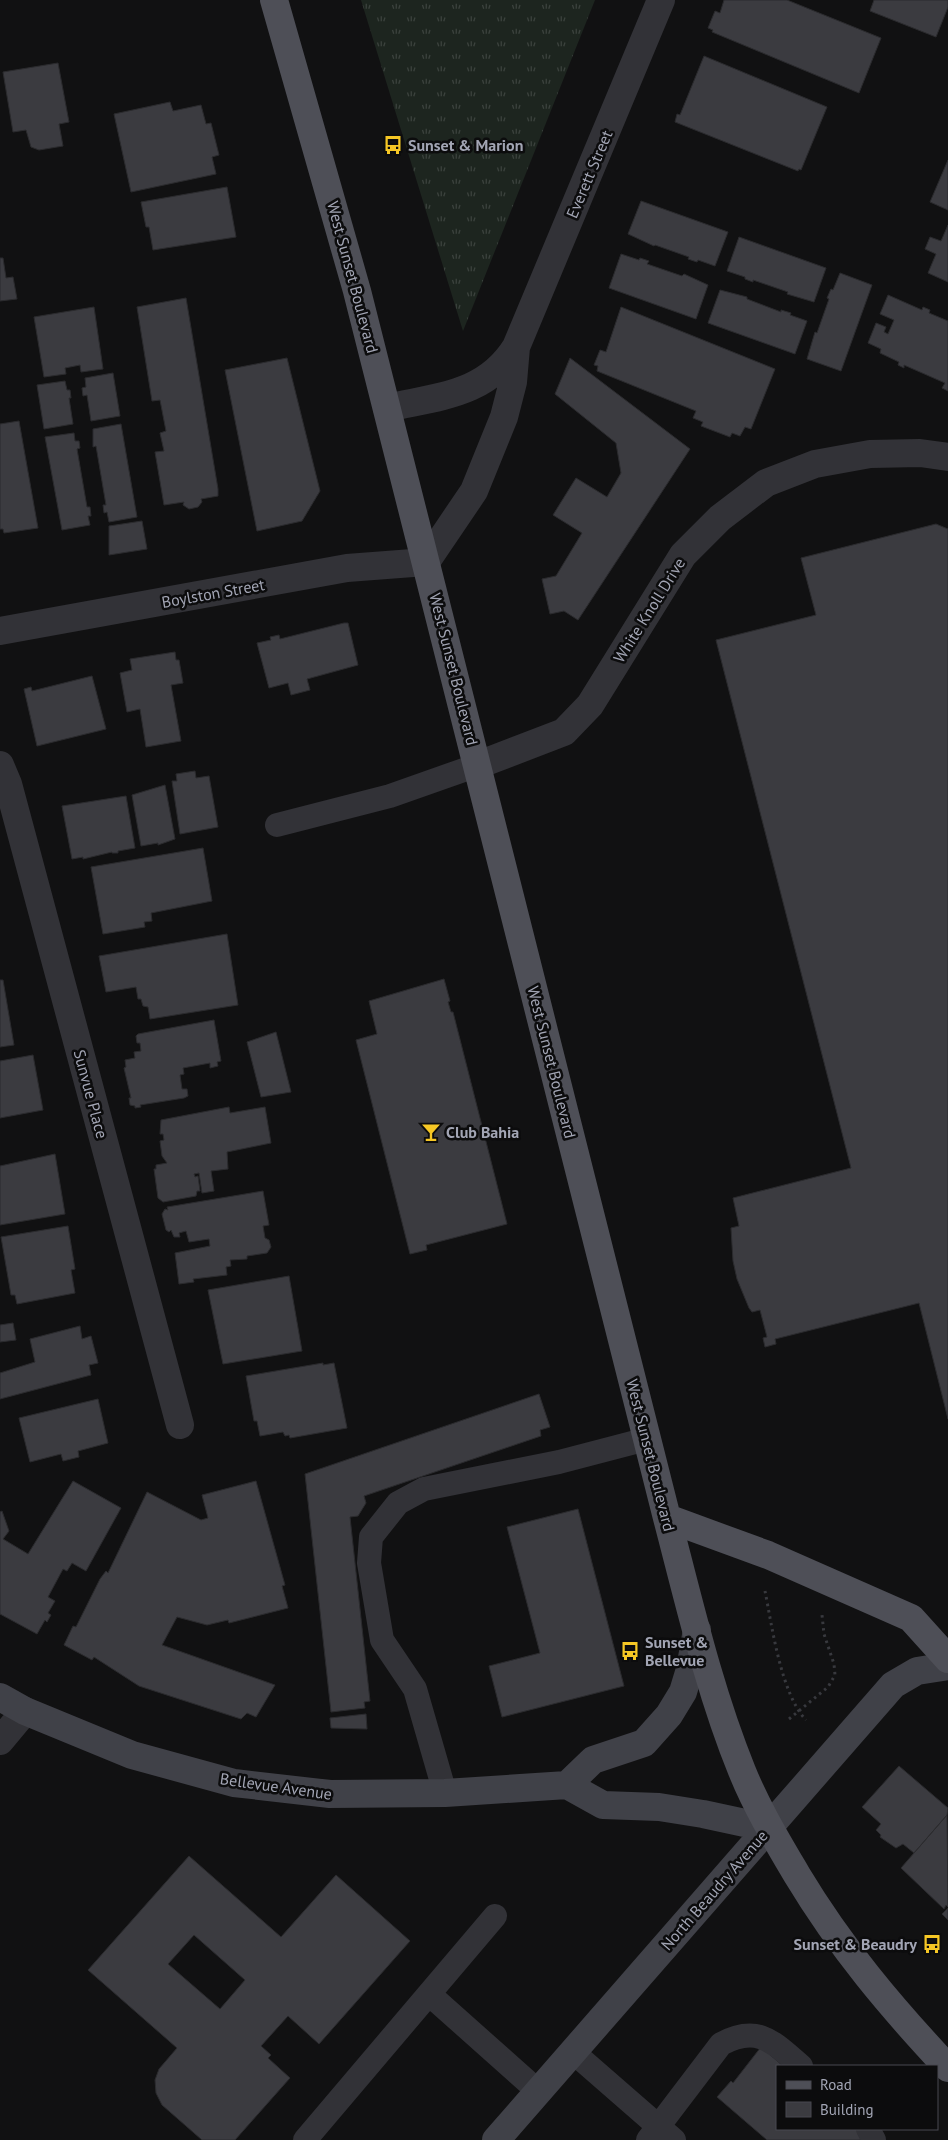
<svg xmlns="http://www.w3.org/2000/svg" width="948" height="2140" font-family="'PT Sans',sans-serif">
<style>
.grass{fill:url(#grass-tufts)}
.building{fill:#3b3b40;stroke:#2b2b2e;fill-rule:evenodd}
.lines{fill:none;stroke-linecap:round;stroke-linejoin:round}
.path{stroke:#38393e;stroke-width:3;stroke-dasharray:2.5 4;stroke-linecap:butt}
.lane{stroke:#323237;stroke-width:24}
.street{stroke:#323237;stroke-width:28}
.secondary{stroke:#404148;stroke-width:28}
.primary{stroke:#4e4f57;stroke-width:28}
.labels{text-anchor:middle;stroke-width:5;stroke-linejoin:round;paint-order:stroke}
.poi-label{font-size:16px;font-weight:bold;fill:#a2a5b4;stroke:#0c0c0d;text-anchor:start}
.street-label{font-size:16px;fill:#a2a5b4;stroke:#0c0c0d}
</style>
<defs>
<pattern id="grass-tufts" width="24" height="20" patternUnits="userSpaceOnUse" patternTransform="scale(1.25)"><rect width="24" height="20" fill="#1d251f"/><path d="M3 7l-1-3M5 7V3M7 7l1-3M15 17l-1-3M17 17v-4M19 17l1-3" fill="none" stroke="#3b423d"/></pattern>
</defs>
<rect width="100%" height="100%" fill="#111112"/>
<!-- grass -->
<path class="grass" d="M 361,0 L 595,0 L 463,331 Z"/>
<!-- building -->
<path class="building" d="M 724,0 L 787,0 L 881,38 L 859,93 L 712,32 L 713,30 L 708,28 L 715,11 L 720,13 Z
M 874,0 L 948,0 L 948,7 L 936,37 L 870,11 Z
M 704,56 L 827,107 L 801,170 L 799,169 L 798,171 L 675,122 L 677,114 L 680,115 Z
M 58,63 L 69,122 L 59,124 L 63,146 L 39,150 L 31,147 L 26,130 L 13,132 L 3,72 Z
M 170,102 L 173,111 L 201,105 L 206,124 L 211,123 L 219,155 L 212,157 L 216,174 L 131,192 L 114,114 Z
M 948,160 L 948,210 L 930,202 Z
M 227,187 L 236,237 L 153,250 L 149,227 L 146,227 L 141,202 Z
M 641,201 L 728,232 L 715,266 L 698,260 L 697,262 L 688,259 L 689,257 L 655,245 L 654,246 L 628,234 Z
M 948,225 L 948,282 L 928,273 L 936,254 L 925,249 L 930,237 L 941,241 Z
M 739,237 L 826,268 L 814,302 L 787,294 L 788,292 L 753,280 L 753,282 L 745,279 L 745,277 L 727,271 Z
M 621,254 L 639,260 L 640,258 L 649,261 L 647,264 L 682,276 L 684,274 L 708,285 L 696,319 L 609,288 Z
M 0,258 L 3,258 L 6,278 L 13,277 L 17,299 L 0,301 Z
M 840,273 L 872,285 L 841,371 L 807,359 L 815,332 L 817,333 L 829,299 L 827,298 L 831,289 L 833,290 Z
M 720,290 L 747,297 L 747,299 L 781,312 L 781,310 L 791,313 L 790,315 L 807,321 L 795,354 L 708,323 Z
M 888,295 L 922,310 L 923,307 L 930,310 L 929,313 L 948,321 L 948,391 L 942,388 L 945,383 L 904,365 L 904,368 L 898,365 L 899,362 L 880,353 L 881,349 L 868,343 L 876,323 L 886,327 L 884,332 L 888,334 L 894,320 L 880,314 Z
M 186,298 L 218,489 L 218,496 L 201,499 L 202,502 L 198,507 L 189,509 L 183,505 L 184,502 L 164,505 L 155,452 L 164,451 L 160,433 L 166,431 L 160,400 L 152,401 L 137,307 Z
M 94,307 L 103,369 L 81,372 L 80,365 L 65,368 L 66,374 L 44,377 L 34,317 Z
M 621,307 L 775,369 L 751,429 L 745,427 L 740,436 L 732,433 L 730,437 L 701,426 L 703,422 L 693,418 L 696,411 L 597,371 L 598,366 L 594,365 L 600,350 L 606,352 Z
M 287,358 L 320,491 L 302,521 L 257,531 L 225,370 Z
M 570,358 L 690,449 L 578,620 L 564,611 L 550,614 L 542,579 L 556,576 L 582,533 L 553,515 L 576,478 L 607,497 L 621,473 L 616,443 L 555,394 Z
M 113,373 L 120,416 L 91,421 L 87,395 L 83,396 L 82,388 L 86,387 L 85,378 Z
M 65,381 L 67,390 L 70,390 L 71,398 L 69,398 L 73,424 L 44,429 L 37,385 Z
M 19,421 L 38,528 L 4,533 L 3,529 L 0,529 L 0,424 Z
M 121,424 L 137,517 L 109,522 L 107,512 L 104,513 L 103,505 L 106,505 L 96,446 L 93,447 L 93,429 Z
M 74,433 L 75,441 L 79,441 L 80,448 L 77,449 L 87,507 L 90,507 L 91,516 L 88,516 L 90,525 L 62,530 L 45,437 Z
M 142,521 L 147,549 L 109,555 L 109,526 Z
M 936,524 L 948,529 L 948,1419 L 919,1303 L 775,1339 L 776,1344 L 765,1347 L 763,1338 L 767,1337 L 760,1310 L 752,1312 L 749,1308 L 737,1279 L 733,1261 L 731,1228 L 739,1226 L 733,1198 L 851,1168 L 716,640 L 816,615 L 801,558 Z
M 344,623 L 348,623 L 358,665 L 307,679 L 310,690 L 291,695 L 288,683 L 269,688 L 257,643 L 271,640 L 270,637 L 279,635 L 280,639 Z
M 175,652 L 176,660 L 179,660 L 183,683 L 171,685 L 181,741 L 146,747 L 140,709 L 127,712 L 120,673 L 132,670 L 130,659 Z
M 92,676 L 106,729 L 37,746 L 24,689 L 31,687 L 32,691 Z
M 195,771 L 196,778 L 209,776 L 218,827 L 180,834 L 172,781 L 177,781 L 176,774 Z
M 165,785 L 175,839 L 158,845 L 158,843 L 141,846 L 132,795 Z
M 126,796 L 135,848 L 118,851 L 118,853 L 112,853 L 112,852 L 83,859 L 83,857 L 72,859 L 62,806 Z
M 203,848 L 212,901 L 151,913 L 152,921 L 144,922 L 145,927 L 103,934 L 91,867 Z
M 227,934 L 238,1005 L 150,1019 L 148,1007 L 143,1006 L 141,999 L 138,999 L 136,987 L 106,992 L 99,956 Z
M 444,979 L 450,1001 L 448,1002 L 451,1012 L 453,1012 L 507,1224 L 426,1245 L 427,1250 L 410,1254 L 356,1040 L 377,1034 L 369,1001 Z
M 0,980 L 3,980 L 14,1045 L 0,1047 Z
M 214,1020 L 221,1061 L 217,1062 L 218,1066 L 210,1068 L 210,1063 L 183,1068 L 184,1074 L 180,1075 L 182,1089 L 187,1089 L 188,1096 L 184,1098 L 140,1105 L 141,1107 L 135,1108 L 135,1106 L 130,1105 L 129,1098 L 131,1098 L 124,1068 L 126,1067 L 125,1060 L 135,1058 L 134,1052 L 141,1051 L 140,1043 L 137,1043 L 136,1036 L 138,1034 Z
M 276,1032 L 291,1092 L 261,1097 L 247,1042 Z
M 33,1055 L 43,1110 L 0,1118 L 0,1061 Z
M 229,1107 L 230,1113 L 265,1107 L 271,1143 L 227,1152 L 228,1169 L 211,1171 L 214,1191 L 202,1193 L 199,1173 L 194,1174 L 195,1177 L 198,1176 L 200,1191 L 197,1191 L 196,1196 L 163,1202 L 158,1198 L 154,1169 L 156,1169 L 156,1165 L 167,1163 L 162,1156 L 160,1141 L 164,1140 L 163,1134 L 160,1134 L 161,1120 Z
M 55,1154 L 65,1214 L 0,1225 L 0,1166 Z
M 263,1191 L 269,1225 L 263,1226 L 265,1238 L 269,1240 L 271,1247 L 267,1253 L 247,1256 L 247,1259 L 230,1260 L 231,1266 L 226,1267 L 227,1275 L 193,1279 L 194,1282 L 179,1284 L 175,1253 L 210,1246 L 209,1239 L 189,1242 L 186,1231 L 179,1233 L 180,1237 L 174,1237 L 171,1230 L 169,1232 L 166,1230 L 162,1214 L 165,1209 L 168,1210 L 167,1207 Z
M 68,1226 L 75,1269 L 71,1270 L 75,1293 L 17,1304 L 15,1295 L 11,1295 L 1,1237 Z
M 289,1276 L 302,1351 L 223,1364 L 208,1290 Z
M 13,1323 L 16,1340 L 0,1342 L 0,1325 Z
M 80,1326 L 82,1339 L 91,1336 L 98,1363 L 89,1365 L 91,1375 L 0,1399 L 0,1373 L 35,1362 L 30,1339 Z
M 323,1363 L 323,1365 L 334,1363 L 347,1428 L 290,1438 L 289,1435 L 285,1436 L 283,1432 L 260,1436 L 257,1421 L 254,1421 L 246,1376 Z
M 539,1394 L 550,1427 L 540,1430 L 541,1436 L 364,1496 L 366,1503 L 358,1516 L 350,1517 L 370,1701 L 364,1702 L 365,1708 L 331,1712 L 305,1474 Z
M 98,1399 L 108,1443 L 78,1451 L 79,1457 L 63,1461 L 61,1454 L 30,1462 L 19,1418 Z
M 73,1481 L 121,1508 L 86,1571 L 72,1563 L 67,1571 L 63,1569 L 48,1597 L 55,1601 L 48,1613 L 51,1615 L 47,1622 L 45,1620 L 37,1634 L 0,1614 L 0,1512 L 2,1511 L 9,1531 L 3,1539 L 28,1554 Z
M 256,1481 L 285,1585 L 282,1586 L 288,1608 L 229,1623 L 228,1620 L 207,1625 L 177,1617 L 162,1645 L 275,1685 L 256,1717 L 247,1713 L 241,1719 L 139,1686 L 94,1657 L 92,1660 L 64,1645 L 73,1626 L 76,1627 L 100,1579 L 106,1571 L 108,1573 L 147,1492 L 201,1520 L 208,1518 L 202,1495 Z
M 578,1509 L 624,1686 L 502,1717 L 489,1666 L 540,1653 L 507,1527 Z
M 366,1714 L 367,1729 L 331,1728 L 330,1718 Z
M 899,1766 L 948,1808 L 947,1815 L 914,1853 L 903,1844 L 896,1848 L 880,1837 L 881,1835 L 876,1830 L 881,1824 L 862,1807 Z
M 947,1815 L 948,1907 L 946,1905 L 944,1909 L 901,1868 Z
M 189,1856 L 281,1937 L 336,1875 L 410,1941 L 319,2044 L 288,2016 L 261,2046 L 271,2055 L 268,2058 L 290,2078 L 235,2140 L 202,2140 L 162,2105 L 156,2093 L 155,2080 L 159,2069 L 177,2048 L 88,1970 ZM 194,1935 L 245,1980 L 220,2009 L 168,1964 Z
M 948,1908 L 948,1920 L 942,1914 Z
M 761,2047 L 783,2066 L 777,2066 L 777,2129 L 855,2129 L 863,2136 L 860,2140 L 767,2140 L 717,2097 L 731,2081 L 733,2083 Z"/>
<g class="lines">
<!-- path -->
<path class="path" d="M 765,1591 C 772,1626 781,1694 806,1720
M 789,1719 L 828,1687 L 835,1675 L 834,1664 L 824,1634 L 822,1615"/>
<!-- lane -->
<path class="lane" d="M 277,825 L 390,796 L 478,765
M 445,1793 L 415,1689 L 382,1640 L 369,1563 L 371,1537 L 398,1503 L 424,1489 L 559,1462 L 647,1439
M 429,1994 L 539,2092
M 573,2052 L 674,2140
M 868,2129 L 874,2140
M 305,2140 L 495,1916
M 648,2140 L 721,2044 C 758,2024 773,2042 801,2066"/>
<!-- street -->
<path class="street" d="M 387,408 C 439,396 486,395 516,347 L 661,0
M 0,631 L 347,568 L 426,562 L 474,491 L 504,417 L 513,382 L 516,347
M 0,765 L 8,784 L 180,1425
M 478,765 L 564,732 L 590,705 L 683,555 L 720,518 L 766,483 L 815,464 L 870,454 L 920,453 L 948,457
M 0,1741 L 25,1711"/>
<!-- secondary -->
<path class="secondary" d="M 0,1697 L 25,1711 L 132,1755 L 234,1783 L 330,1794 L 445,1793 L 567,1785
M 567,1785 L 593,1760 L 644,1743 L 669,1715 L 683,1692 L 690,1669 L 697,1630
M 567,1785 L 603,1805 L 659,1807 L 703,1814 L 768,1828
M 496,2140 L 893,1685 L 917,1671 L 948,1666"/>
<!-- primary -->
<path class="primary" d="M 274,0 L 357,291 L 667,1518 C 689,1602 709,1690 742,1771 C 757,1808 777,1841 797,1875 C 841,1948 890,2006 948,2068
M 667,1518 L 768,1555 L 911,1618 L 948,1659"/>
</g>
<!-- icons -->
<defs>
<g id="bus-bare" transform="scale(1.5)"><path d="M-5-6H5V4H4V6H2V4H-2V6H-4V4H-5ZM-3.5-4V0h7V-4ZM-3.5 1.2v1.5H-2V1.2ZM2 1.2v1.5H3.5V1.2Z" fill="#f6c725" stroke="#0c0c0d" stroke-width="2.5" paint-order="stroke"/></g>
<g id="bar-bare" transform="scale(1.5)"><path d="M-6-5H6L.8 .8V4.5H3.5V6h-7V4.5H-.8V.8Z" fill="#f6c725" stroke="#0c0c0d" stroke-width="2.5" paint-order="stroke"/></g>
</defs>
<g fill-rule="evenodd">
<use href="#bus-bare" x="393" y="145"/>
<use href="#bar-bare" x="431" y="1132"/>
<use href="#bus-bare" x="630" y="1651"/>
<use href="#bus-bare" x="932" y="1944"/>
</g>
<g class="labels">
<!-- poi labels -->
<g class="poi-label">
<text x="408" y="151">Sunset &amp; Marion</text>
<text x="446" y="1138">Club Bahia</text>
<text x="645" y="1648">Sunset &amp;<tspan x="645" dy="18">Bellevue</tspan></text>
<text x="917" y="1950" text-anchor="end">Sunset &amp; Beaudry</text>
</g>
<!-- street labels -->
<g class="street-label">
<text transform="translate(589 174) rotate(-67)" y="6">Everett Street</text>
<text transform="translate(353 277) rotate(75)" y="6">West Sunset Boulevard</text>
<text transform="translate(213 593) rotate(-10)" y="6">Boylston Street</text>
<text transform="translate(649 610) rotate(-58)" y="6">White Knoll Drive</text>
<text transform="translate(454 669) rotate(76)" y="6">West Sunset Boulevard</text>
<text transform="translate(552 1062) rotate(76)" y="6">West Sunset Boulevard</text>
<text transform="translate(91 1094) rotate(75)" y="6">Sunvue Place</text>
<text transform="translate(651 1455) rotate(76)" y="6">West Sunset Boulevard</text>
<text transform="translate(276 1786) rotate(8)" y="6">Bellevue Avenue</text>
<text transform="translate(714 1890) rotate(-49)" y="6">North Beaudry Avenue</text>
</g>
</g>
<!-- legend -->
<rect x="776" y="2065" width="162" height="65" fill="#0c0c0d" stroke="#484950"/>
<rect x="786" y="2081" width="25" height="8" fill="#4e4f57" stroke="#484950"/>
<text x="820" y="2090" font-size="15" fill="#a2a5b4">Road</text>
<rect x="786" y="2102" width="25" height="15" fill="#3b3b40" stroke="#484950"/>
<text x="820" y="2115" font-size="15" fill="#a2a5b4">Building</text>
</svg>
